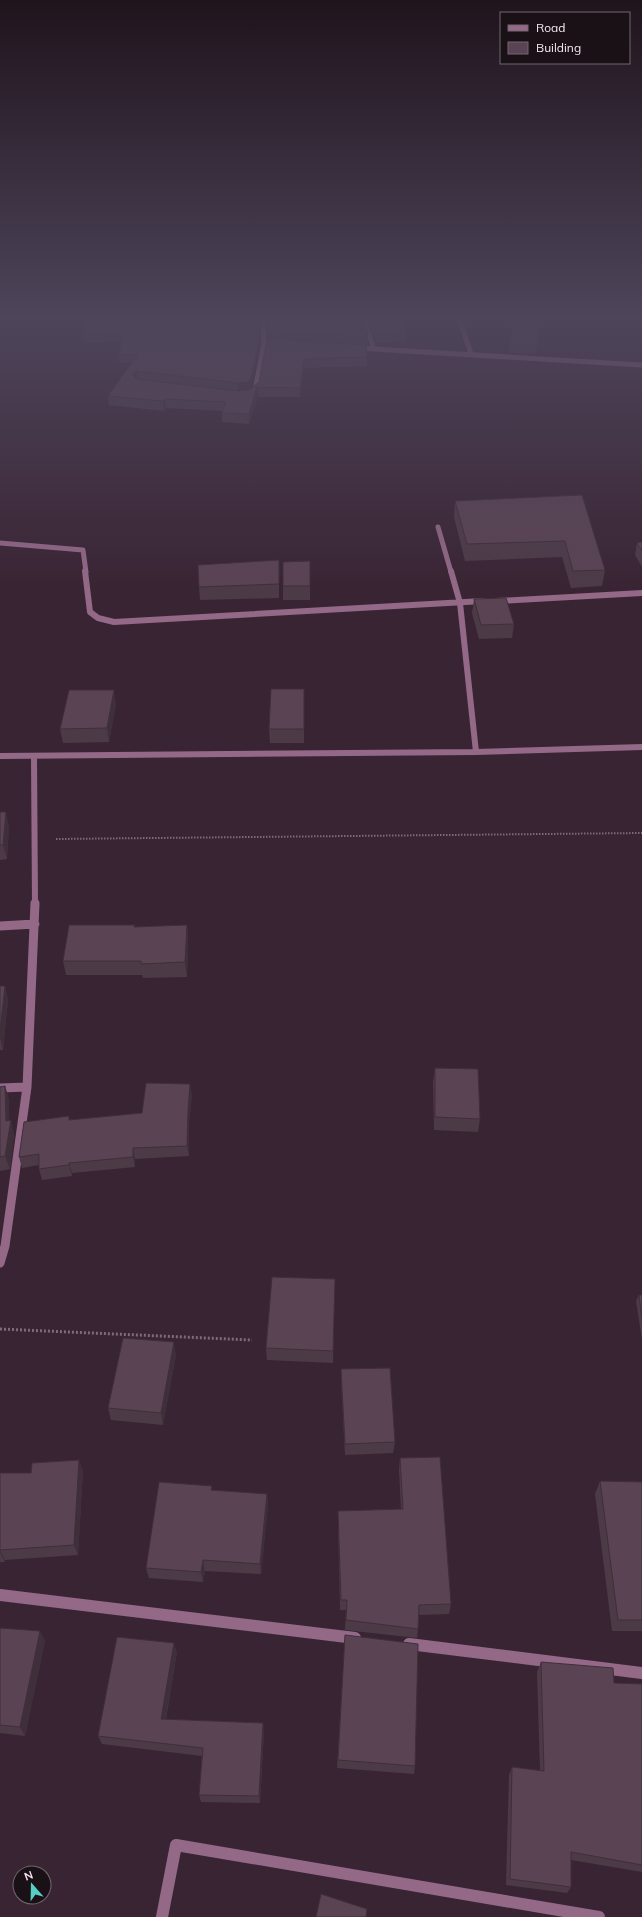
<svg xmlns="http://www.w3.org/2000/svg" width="642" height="1917" font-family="Mulish,sans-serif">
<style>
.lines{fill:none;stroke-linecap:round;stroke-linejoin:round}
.path-far1{stroke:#7d6b78;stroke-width:2;stroke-dasharray:1.5 1.5;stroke-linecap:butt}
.path{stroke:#7d6b78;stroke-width:3;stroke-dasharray:2 2;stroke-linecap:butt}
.street-far3{stroke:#946988;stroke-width:5}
.street-far2{stroke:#946988;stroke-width:6}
.street-far1{stroke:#946988;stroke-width:9}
.street{stroke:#946988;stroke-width:12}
.wall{fill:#4d3a47}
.shaded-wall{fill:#3f2f3a}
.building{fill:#5a4353;stroke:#3f2f3a}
</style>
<rect width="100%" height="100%" fill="#392433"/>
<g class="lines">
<!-- path-far1 -->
<path class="path-far1" d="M 56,839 L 642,833"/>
<!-- path -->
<path class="path" d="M 0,1329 L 252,1340"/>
<!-- street-far3 -->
<path class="street-far3" d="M 364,320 L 374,349
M 460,320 L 471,354
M 357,348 L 642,365
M 252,393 L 255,390 L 264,344 L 263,320
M 438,527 L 451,572
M 0,543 L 83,550 L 86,572"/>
<!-- street-far2 -->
<path class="street-far2" d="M 85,571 L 90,612 L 98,618 L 114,622 L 483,601
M 451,571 L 460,603 L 476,752
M 497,601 L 642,593
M 0,756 L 476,752 L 642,747
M 34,756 L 35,904"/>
<!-- street-far1 -->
<path class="street-far1" d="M 0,926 L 35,924
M 0,1088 L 27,1087
M 0,1263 L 5,1246 L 27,1087 L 35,903"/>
<!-- street -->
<path class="street" d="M 0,1595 L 355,1638
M 409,1644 L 642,1673
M 162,1917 L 176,1845 L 599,1917"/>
</g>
<!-- wall -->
<path class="wall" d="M 85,320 L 260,344 L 251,388 L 259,382 L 268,339 L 267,320 L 368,335 L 368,344 L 366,344 L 367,366 L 304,368 L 300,397 L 258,397 L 249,424 L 222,422 L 222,411 L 166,408 L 164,411 L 109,405 L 108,396 L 132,363 L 120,363 L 119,355 L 122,342 L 84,343 L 83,334 Z
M 368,320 L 403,320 L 406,334 L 406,342 L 376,343 Z
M 513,320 L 537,346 L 536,354 L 509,353 Z
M 531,498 L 605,570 L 602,586 L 571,588 L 562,557 L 465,561 L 454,517 L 455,501 Z
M 642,542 L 642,567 L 635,555 L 637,543 Z
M 279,560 L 279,598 L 200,600 L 199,587 Z
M 283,586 L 310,586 L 310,600 L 283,600 Z
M 474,599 L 514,624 L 512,638 L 479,639 L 472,613 Z
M 304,703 L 304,743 L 270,743 L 269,729 Z
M 116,704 L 109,742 L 63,743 L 60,729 Z
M 0,812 L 9,826 L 7,859 L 0,860 Z
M 135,925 L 135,927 L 187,925 L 188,939 L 187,977 L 143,978 L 142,975 L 66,975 L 63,961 Z
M 0,986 L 5,986 L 8,1000 L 3,1050 L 0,1050 Z
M 435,1068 L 480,1119 L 478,1132 L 434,1130 L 433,1082 Z
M 5,1086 L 9,1100 L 9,1120 L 14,1134 L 10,1169 L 0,1171 L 0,1087 Z
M 192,1095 L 189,1122 L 189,1156 L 135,1159 L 135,1167 L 72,1173 L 72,1176 L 42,1180 L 39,1169 L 39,1165 L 22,1168 L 19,1157 L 69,1120 L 142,1113 Z
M 335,1279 L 333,1363 L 267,1360 L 266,1348 Z
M 639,1295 L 642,1295 L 642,1340 L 636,1301 Z
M 176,1355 L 163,1425 L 111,1420 L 108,1408 Z
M 341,1369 L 395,1442 L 393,1453 L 345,1455 L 341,1382 Z
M 400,1458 L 451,1604 L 449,1614 L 419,1615 L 418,1629 L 417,1638 L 345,1630 L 346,1610 L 340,1610 L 338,1522 L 338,1511 L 401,1509 L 399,1470 Z
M 83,1471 L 78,1555 L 5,1560 L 5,1562 L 0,1562 L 0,1473 L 31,1473 Z
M 600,1481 L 642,1482 L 642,1631 L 612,1631 L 595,1494 Z
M 213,1490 L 267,1494 L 268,1505 L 261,1574 L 205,1571 L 203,1582 L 149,1578 L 146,1568 Z
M 0,1628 L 40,1631 L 45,1641 L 25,1736 L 0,1733 Z
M 345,1635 L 415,1766 L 414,1774 L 337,1768 Z
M 177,1652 L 166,1719 L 263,1723 L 264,1731 L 260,1803 L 201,1802 L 199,1795 L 202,1756 L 102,1744 L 98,1736 Z
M 541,1662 L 614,1683 L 642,1684 L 642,1872 L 571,1860 L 571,1887 L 567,1893 L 506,1885 L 509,1775 L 512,1767 L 540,1771 L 537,1672 Z"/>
<!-- shaded-wall -->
<path class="shaded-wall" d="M 260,335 L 260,344 L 251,388 L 247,391 L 238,392 L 238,383 Z
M 304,359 L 304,368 L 300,397 L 300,388 Z
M 137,371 L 137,380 L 133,383 L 132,374 Z
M 257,387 L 258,397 L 249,424 L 249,414 Z
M 165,399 L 166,408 L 164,411 L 163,401 Z
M 114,690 L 116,704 L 109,742 L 107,728 Z
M 6,812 L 9,826 L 7,859 L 3,845 Z
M 187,925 L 188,939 L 187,977 L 185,962 Z
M 5,986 L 8,1000 L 3,1050 L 0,1038 L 0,1032 Z
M 190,1084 L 192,1095 L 189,1122 L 189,1156 L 187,1146 L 188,1111 Z
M 5,1086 L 9,1100 L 9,1128 L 11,1120 L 14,1134 L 10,1169 L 5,1156 Z
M 133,1148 L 135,1159 L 135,1167 L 133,1157 Z
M 69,1163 L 72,1173 L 72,1176 L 69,1165 Z
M 174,1342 L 176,1355 L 163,1425 L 161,1413 Z
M 79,1460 L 83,1471 L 78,1555 L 74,1545 Z
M 267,1494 L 268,1505 L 261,1574 L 260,1564 Z
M 0,1550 L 5,1560 L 5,1562 L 0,1552 Z
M 203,1560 L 205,1571 L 203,1582 L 201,1572 Z
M 40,1631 L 45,1641 L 25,1736 L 20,1727 Z
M 174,1643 L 177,1652 L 164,1727 L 161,1719 Z
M 263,1723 L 264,1731 L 260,1803 L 259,1796 Z"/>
<!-- building -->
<path class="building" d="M 85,320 L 259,320 L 260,335 L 251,379 L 247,382 L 238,383 L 137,371 L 132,374 L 136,379 L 237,391 L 249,390 L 259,382 L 267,339 L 366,345 L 367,357 L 304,359 L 300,388 L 257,387 L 249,414 L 222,413 L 226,402 L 165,399 L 163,401 L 108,396 L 138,354 L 119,355 L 123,333 L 83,334 Z
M 267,320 L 363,320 L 368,335 L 366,335 L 366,337 L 268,331 Z
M 371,320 L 403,320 L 406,334 L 377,334 Z
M 513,320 L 538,320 L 537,346 L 510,344 Z
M 582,495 L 605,570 L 573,571 L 565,541 L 467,544 L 455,501 Z
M 642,542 L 642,551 L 637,543 Z
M 279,560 L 279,584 L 199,587 L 198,565 Z
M 310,561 L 310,586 L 283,586 L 283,562 Z
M 506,598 L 514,624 L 481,625 L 474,599 Z
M 271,689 L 304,689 L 304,729 L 269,729 Z
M 69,690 L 114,690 L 107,728 L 60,729 Z
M 0,812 L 6,812 L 3,845 L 0,845 Z
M 69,925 L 135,925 L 134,927 L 187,925 L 185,962 L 141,964 L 141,961 L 63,961 Z
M 0,986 L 5,986 L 0,1032 Z
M 435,1068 L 478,1069 L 480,1119 L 435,1117 Z
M 146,1083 L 190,1084 L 188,1111 L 187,1146 L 133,1148 L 133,1157 L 69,1163 L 69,1165 L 39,1169 L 39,1154 L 19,1157 L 24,1122 L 69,1116 L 69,1120 L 142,1113 Z
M 5,1086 L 6,1121 L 11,1120 L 5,1156 L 0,1157 L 0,1087 Z
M 272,1277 L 335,1279 L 333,1351 L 266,1348 Z
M 639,1295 L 642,1295 L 642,1319 Z
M 123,1338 L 174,1342 L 161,1413 L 108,1408 Z
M 390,1368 L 395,1442 L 345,1444 L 341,1369 Z
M 440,1457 L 451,1604 L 419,1605 L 418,1629 L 346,1620 L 347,1600 L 341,1600 L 338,1511 L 403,1509 L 400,1458 Z
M 79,1460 L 74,1545 L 0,1550 L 0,1551 L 0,1473 L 31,1473 L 32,1463 Z
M 600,1481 L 642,1482 L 642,1620 L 618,1620 Z
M 159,1482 L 212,1486 L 211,1490 L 267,1494 L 260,1564 L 203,1560 L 201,1572 L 146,1568 Z
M 0,1628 L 40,1631 L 20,1727 L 0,1725 Z
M 345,1635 L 418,1644 L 415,1766 L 338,1760 Z
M 117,1637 L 174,1643 L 161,1719 L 263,1723 L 259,1796 L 199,1795 L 203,1748 L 98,1736 Z
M 541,1662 L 613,1668 L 614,1683 L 642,1684 L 642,1865 L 571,1852 L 571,1887 L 510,1879 L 512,1767 L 544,1771 Z
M 321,1894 L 367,1909 L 366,1917 L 316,1917 Z"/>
<!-- sky -->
<linearGradient id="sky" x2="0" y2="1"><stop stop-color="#1f141c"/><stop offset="0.54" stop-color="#4e455b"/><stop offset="1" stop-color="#4e455b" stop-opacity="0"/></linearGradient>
<rect width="642" height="589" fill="url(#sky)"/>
<!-- legend -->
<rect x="500" y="12" width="130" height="52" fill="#1a1117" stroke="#72676f"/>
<rect x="508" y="25" width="20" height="6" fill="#946988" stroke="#72676f"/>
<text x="536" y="32" font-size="12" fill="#f6e8f2">Road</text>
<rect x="508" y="42" width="20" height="12" fill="#5a4353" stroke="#72676f"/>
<text x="536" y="52" font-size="12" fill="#f6e8f2">Building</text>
<!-- north arrow -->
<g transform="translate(32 1885) rotate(340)"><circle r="19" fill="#1a1117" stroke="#72676f"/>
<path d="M0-3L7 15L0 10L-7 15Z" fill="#56cec4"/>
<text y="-6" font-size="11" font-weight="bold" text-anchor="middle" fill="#f6e8f2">N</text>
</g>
</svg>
